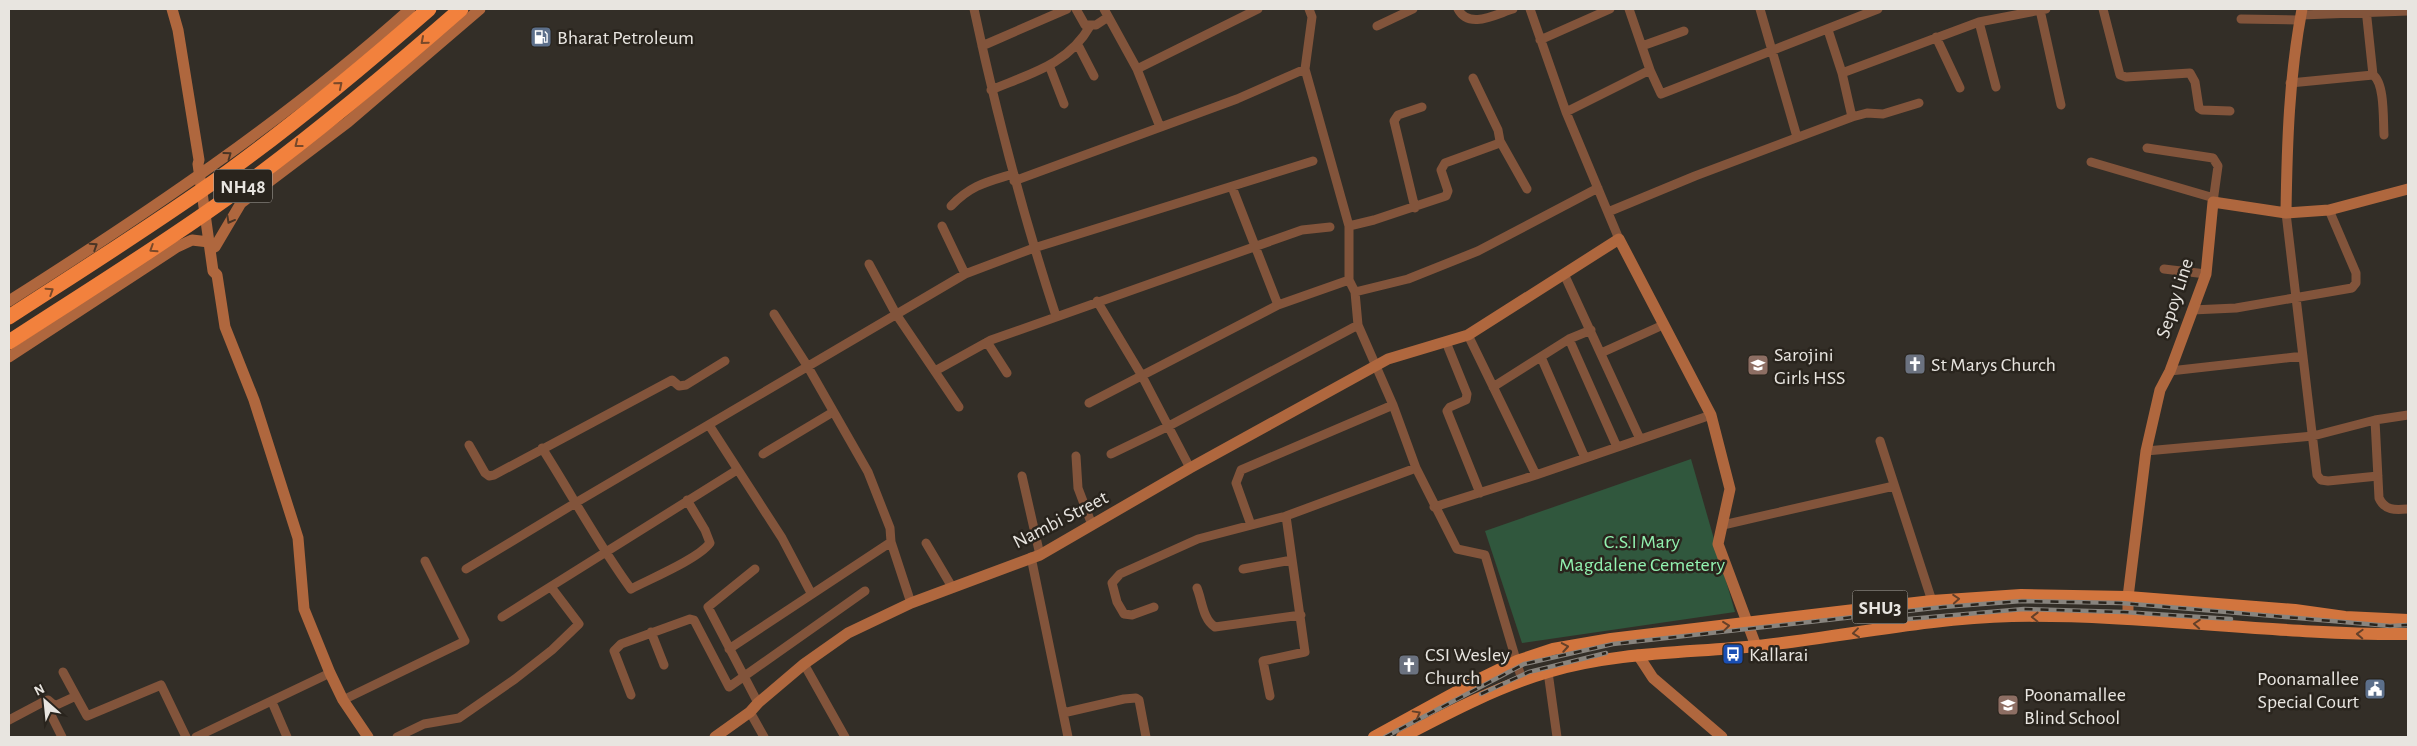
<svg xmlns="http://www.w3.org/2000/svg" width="2417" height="746" font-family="'Alegreya Sans',sans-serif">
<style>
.green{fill:#30573d}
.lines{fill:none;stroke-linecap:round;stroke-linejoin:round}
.street{stroke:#82543b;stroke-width:9}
.secondary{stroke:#af673e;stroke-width:11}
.primary{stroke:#d2753e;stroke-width:12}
.highway{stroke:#f2813d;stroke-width:15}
.rail-casing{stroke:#88847e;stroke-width:4.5}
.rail{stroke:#29241d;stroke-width:2.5;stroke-dasharray:8;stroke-linecap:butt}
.oneway{stroke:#79492a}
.oneway2{stroke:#4a3525}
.oneway3{stroke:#644029}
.labels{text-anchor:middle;stroke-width:5;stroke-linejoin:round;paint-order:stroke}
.shield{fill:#29241d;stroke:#afaba6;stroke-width:1}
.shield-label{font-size:19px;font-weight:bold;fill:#e8e5e0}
.poi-label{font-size:20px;fill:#e8e5e0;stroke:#29241d;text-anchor:start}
.street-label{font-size:20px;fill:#e8e5e0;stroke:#29241d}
.park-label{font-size:20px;fill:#92f2b0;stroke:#29241d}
</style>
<rect width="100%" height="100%" fill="#332e27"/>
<!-- green -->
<path class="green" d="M 1691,459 L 1735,612 L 1522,643 L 1485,531 Z"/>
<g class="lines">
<!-- street -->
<path class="street" d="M 974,9 C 996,113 1023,215 1056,316
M 1076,9 L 1085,25 L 1096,25 L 1108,17
M 1104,9 L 1137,69 L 1160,127
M 1309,9 L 1312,17 L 1305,69 L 1349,226 L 1349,280 L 1355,292 L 1358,325 L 1393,405 L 1416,468 L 1457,549 L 1485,555 L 1522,680
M 1458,9 C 1469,30 1496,14 1513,9
M 1530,9 L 1566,112 L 1619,239
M 1629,9 L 1650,70
M 1760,9 L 1797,137
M 2103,9 L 2120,75 L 2126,77 L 2190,73 L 2195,82 L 2199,108 L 2202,110 L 2230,111
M 2366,9 L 2373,75
M 2040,10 L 2061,105
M 2301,15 L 2408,11
M 2241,19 L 2299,20
M 1979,22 L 1996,87
M 1377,26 L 1413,9
M 1828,30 L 1842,73
M 1936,37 L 1960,88
M 1540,40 L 1610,9
M 1078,45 L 1094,76
M 982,46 L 1067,9
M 1642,46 L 1684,31
M 1049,65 L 1064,104
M 1137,69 L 1258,9
M 2290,83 L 2373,75 C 2385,83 2383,121 2384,135
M 991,90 C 1029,74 1069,64 1090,26
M 1566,112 L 1650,70 L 1661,94 L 1878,9
M 1852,117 L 1867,113 L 1883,114 L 1919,103
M 1500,141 L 1527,189
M 2147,148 L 2213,158 L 2218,166 L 2213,202
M 2091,162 L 2214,198
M 1014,181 L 1237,99 L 1305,69
M 1232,187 L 1278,305
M 951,206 C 971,185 987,182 1013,174
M 1415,208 L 1394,121 L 1398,115 L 1422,107
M 1608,212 L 1695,176 L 1852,117 L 1842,73 L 1979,22 L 2046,9
M 2286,213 L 2317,475 L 2321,480 L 2328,481 L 2378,476
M 942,226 L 965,274
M 1349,226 L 1374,220 L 1446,196 L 1448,191 L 1441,170 L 1445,163 L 1497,144 L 1500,141 L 1498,130 L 1473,78
M 869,264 L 896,314 L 959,407
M 2164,269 L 2206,274
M 1564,274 L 1640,439
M 1355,292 L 1408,279 L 1478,251 L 1598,188
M 1097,301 L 1142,376 L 1190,468
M 2192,310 L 2236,308 L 2352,288 L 2356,283 L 2356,273 L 2329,210
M 774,314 L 808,367 L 868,472 L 890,528 L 891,542 L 911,603
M 1468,335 L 1536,475
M 1569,339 L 1617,447
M 987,342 L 1007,373
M 1446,342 L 1467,394 L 1466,400 L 1450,407 L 1447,411 L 1480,493
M 1601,353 L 1663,325
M 1541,357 L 1585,458
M 935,371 L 991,340 L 1302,230 L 1330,227
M 2170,371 L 2303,356
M 1493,387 L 1569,339 L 1591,330
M 1089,403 L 1278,305 L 1349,280
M 2375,420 L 2379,498 C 2385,511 2395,510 2408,509
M 709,425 L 782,538 L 811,593
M 1880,441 L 1932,601
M 469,445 L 485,473 L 489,476 L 494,475 L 672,380 L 679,386 L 686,385 L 725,361
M 542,448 C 572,495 598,544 631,589 C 650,579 698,559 710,543 L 705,530 L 687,500
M 2146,451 L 2313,436 L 2375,420 L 2408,415
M 763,454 L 833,412
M 1111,454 L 1167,427 L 1358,325
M 1076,456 L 1078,488 L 1092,525
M 1022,476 L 1040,555
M 1434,507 L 1536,475 L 1711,415
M 1251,525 L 1236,483 L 1241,470 L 1393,405
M 1723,525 L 1894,486
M 926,543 L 952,587
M 1031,557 L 1068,737
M 466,569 L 577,502 L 965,274 L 1034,248 L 1313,161
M 755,569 L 708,607 L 758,703
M 1243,569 L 1292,560
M 1197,588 C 1202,600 1203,620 1215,627 L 1301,615
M 1154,607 L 1132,615 L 1124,614 L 1117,602 L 1112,583 L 1120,574 L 1198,539 L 1286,516 L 1416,468
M 502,617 L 737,470
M 651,632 L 664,665
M 729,649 L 891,542
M 804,664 L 845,737
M 63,672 L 76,696
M 1548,672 L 1557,737
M 631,695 L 614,651 L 621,644 L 690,619 L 694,620 L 729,687 L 865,591
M 1270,696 L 1263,661 L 1305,652 L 1286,516
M 343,700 L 465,641 L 425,561
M 272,702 L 287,737
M 750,712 L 764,737
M 1063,713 L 1124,699 L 1136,698 L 1139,700 L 1146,737
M 9,720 L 43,702 L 48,700 L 55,706
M 62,737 L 48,709 L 76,696 L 87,716 L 161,685 L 186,737
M 196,737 L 330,673
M 397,737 L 424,724 L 459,718 L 515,679 L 552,650 L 579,624 L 551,587"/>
<!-- secondary -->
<path class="secondary" d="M 172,9 L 178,30 L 199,160 L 198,164 L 213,271 L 217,275 L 225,327 L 254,400 L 298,538 L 304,609 L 330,673 L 343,700 L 368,737
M 2286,213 C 2287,144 2289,77 2302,9
M 215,247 L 241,203 L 348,122 L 480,9
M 9,301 C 149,212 286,120 410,9
M 9,357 L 177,247 L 192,240 L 209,242
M 2128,619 L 2128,597 L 2146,451 L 2160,390 L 2170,371 L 2206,274 L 2213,202 L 2286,213 L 2329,210 L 2408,189
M 1638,655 L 1653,678 L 1722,737
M 715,737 L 750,712 L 758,703 L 804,664 L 848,633 L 911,603 L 1040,555 L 1190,468 L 1388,359 L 1468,335 L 1619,239 L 1711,415 L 1730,489 L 1718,544 L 1756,646"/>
<!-- primary -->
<path class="primary" d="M 1374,737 L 1480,679 L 1517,661 L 1553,649 L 1611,639 L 1846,611 L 1932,601 L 2021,595 L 2128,597 L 2295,610 L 2345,617 L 2408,620
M 1402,737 C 1448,713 1497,687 1548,672 C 1615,652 1687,653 1757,646 C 1841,637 1927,618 2012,616 C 2145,614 2276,635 2408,634"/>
<!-- highway -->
<path class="highway" d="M 9,317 C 83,269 158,222 229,171 C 299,120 365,65 429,9
M 9,342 C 84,293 161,246 234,193 C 313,136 388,73 461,9"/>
<!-- rail casing -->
<g class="rail-casing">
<path id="rail" d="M 1897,620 L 2024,609 L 2123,612 L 2231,619
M 1481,694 L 1529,672 L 1606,653
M 1385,737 L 1524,664 L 1613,644 L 1943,607 L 2022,601 L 2121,603 L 2390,626 L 2408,625"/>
</g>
<!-- rail -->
<use href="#rail" class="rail"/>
</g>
<!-- one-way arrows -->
<defs><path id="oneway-chevron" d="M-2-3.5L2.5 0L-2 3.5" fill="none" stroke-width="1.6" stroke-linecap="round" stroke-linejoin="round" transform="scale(1.25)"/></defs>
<g class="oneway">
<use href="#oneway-chevron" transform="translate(424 41) rotate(139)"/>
<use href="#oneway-chevron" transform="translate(339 85) rotate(-40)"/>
<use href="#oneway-chevron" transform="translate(298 144) rotate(142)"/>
<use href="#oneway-chevron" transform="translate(153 249) rotate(147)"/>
<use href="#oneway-chevron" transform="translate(50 291) rotate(-33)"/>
</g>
<g class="oneway2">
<use href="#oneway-chevron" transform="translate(228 155) rotate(-36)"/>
<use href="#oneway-chevron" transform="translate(230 220) rotate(119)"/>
<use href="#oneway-chevron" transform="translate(94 246) rotate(-33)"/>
</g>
<g class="oneway3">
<use href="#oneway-chevron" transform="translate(1956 599) rotate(-4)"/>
<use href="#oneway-chevron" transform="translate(2035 617) rotate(-179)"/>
<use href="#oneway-chevron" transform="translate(2197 624) rotate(-176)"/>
<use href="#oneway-chevron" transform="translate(1726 626) rotate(-6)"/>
<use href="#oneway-chevron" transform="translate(1856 633) rotate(173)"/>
<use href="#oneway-chevron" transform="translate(2360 634) rotate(-178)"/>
<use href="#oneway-chevron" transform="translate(1565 647) rotate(-10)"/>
<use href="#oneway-chevron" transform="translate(1417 714) rotate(-29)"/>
</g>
<!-- icons -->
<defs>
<g id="fuel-square" transform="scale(1.125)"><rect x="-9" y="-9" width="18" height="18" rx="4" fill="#5c6f8a" stroke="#29241d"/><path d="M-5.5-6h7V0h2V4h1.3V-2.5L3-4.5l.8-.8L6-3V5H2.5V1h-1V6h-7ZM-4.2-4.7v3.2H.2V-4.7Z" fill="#fff"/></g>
<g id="church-square" transform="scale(1.125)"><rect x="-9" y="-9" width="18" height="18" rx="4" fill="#6b7280" stroke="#29241d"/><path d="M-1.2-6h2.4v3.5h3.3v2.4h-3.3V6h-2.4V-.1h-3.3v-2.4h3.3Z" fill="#fff"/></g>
<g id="school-square" transform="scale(1.125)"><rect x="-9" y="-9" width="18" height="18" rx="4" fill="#8d6e63" stroke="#29241d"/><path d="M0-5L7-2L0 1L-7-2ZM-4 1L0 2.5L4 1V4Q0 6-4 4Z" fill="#fff"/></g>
<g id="bus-square" transform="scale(1.125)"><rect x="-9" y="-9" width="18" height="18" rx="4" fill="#1a4fb4" stroke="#29241d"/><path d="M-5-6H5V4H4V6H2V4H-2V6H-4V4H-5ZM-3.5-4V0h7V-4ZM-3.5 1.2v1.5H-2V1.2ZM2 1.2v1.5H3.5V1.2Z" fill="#fff"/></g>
<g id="civic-square" transform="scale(1.125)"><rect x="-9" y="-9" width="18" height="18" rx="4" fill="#5c6f8a" stroke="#29241d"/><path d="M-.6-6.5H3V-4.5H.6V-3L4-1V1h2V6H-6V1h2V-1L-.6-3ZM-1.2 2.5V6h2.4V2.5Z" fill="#fff"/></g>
</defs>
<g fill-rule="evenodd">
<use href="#fuel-square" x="541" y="37"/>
<use href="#church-square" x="1915" y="364"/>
<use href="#school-square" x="1758" y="365"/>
<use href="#bus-square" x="1733" y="654"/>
<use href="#church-square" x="1409" y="665"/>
<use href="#civic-square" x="2375" y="689"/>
<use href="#school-square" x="2008" y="705"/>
</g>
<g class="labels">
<!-- shield labels -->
<g class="shield">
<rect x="214" y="169.5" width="58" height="33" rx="4"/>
<rect x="1852.5" y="590.5" width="55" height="33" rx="4"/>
</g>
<g class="shield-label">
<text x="243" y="193">NH48</text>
<text x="1880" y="614">SHU3</text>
</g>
<!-- poi labels -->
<g class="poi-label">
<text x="557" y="44">Bharat Petroleum</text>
<text x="1774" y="361">Sarojini<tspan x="1774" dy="23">Girls HSS</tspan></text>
<text x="1931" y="371">St Marys Church</text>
<text x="1425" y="661">CSI Wesley<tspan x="1425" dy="23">Church</tspan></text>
<text x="1749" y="661">Kallarai</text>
<text x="2359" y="685" text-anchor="end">Poonamallee<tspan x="2359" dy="23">Special Court</tspan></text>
<text x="2024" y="701">Poonamallee<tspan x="2024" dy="23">Blind School</tspan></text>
</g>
<!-- street labels -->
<g class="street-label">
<text transform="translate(2174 298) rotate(-72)" y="7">Sepoy Line</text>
<text transform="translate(1060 519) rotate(-27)" y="7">Nambi Street</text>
</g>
<!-- park labels -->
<g class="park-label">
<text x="1642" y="548">C.S.I Mary<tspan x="1642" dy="23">Magdalene Cemetery</tspan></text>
</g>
</g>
<!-- border -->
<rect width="2417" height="746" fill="none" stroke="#e8e5e0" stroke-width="20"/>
<!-- north arrow -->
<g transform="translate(45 701) rotate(333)" stroke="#29241d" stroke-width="4" paint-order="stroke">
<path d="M0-4L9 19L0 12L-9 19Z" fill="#e8e5e0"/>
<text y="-8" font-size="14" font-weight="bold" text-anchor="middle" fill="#e8e5e0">N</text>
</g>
</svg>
